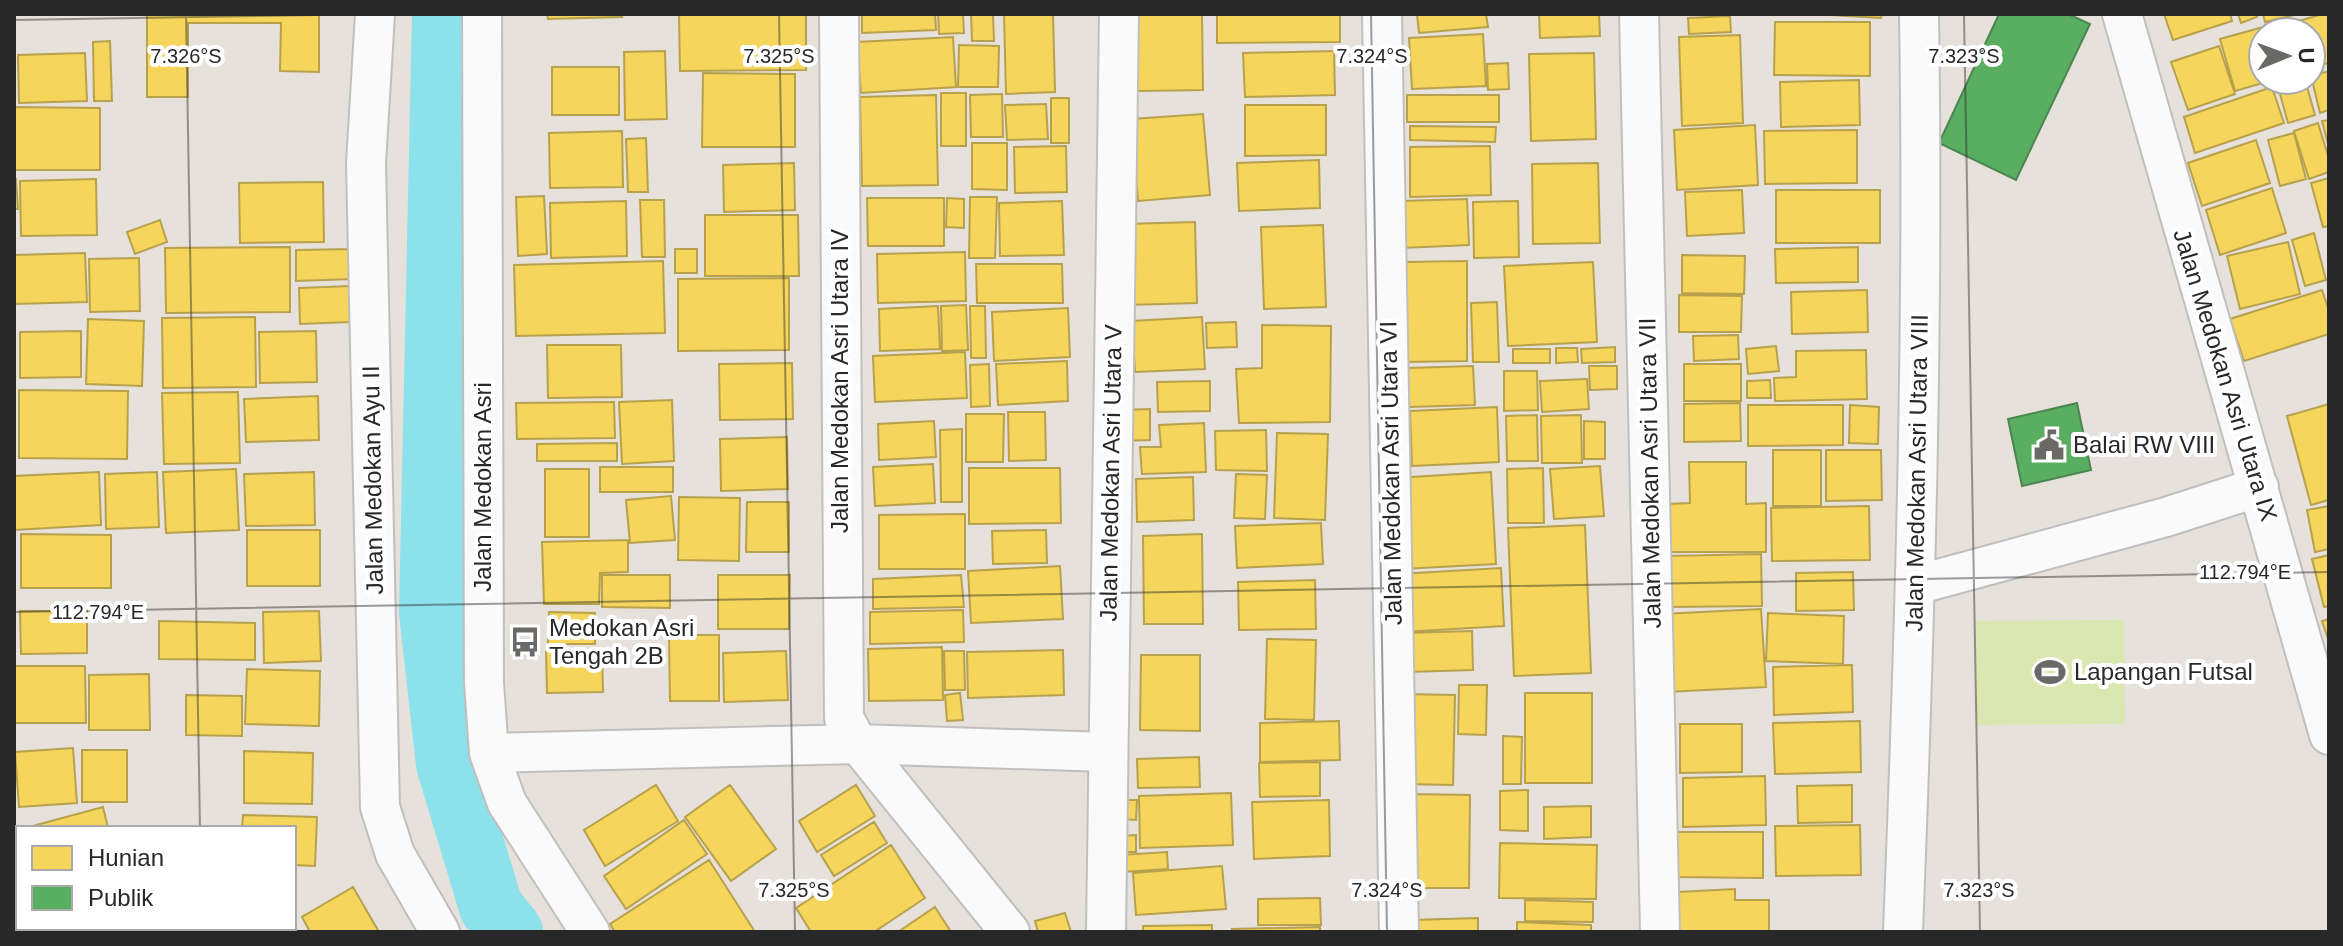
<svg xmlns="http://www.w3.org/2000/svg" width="2343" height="946" font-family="Arial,sans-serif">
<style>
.pitch{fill:#dbe7b1}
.homes{fill:#f6d55c;stroke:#b8a14c;stroke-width:2}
.public{fill:#5aae61;stroke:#4b8650;stroke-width:2}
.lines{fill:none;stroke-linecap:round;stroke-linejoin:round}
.river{stroke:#8de1eb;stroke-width:64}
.minor-casing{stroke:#c0bfbe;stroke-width:42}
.minor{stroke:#fbfafa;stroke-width:38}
.ticks{fill:none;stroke:#282828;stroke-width:2;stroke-opacity:0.45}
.labels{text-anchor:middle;stroke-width:8;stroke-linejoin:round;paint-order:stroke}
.street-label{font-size:24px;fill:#282828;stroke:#fff}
.poi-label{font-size:24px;fill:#282828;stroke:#fff;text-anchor:start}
.ticks-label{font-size:20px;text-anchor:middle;fill:#282828;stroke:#fff;stroke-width:8;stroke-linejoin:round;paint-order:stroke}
</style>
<rect width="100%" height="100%" fill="#e7e1dc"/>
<!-- pitch -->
<path class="pitch" d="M 2124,620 L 2125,724 L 1976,725 L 1975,621 Z"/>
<!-- homes -->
<path class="homes" d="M 147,14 L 319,14 L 319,72 L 280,71 L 281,23 L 188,23 L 188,97 L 147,97 Z
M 547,14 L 621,14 L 622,17 L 548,19 Z
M 679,14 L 806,14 L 806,70 L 680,71 Z
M 862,14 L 935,14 L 936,30 L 862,33 Z
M 938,14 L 963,14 L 964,33 L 939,34 Z
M 971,14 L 993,14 L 994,41 L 972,41 Z
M 1004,14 L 1053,14 L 1055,92 L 1006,94 Z
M 1137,14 L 1202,14 L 1203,90 L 1138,91 Z
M 1217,14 L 1340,14 L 1340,42 L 1217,43 Z
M 1417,14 L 1486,14 L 1488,27 L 1419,33 Z
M 1539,14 L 1599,14 L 1600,36 L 1540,38 Z
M 1812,14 L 1882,14 L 1881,18 Z
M 2164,14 L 2230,14 L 2232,21 L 2173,40 Z
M 2238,14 L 2256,14 L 2257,17 L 2241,23 Z
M 2263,14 L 2298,14 L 2265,22 Z
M 2323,14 L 2329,14 L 2329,63 L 2311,68 L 2311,32 L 2286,32 L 2284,25 Z
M 1730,16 L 1731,32 L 1689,34 L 1688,18 Z
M 1775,22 L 1870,22 L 1870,76 L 1774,75 Z
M 2274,24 L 2277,32 L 2263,32 L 2263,80 L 2273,80 L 2235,91 L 2220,39 Z
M 1483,34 L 1486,86 L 1412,89 L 1409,38 Z
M 1740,35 L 1743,123 L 1682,126 L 1679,37 Z
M 953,37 L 956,87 L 861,93 L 857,42 Z
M 110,41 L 112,101 L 94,101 L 93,42 Z
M 959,45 L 999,46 L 998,87 L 958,87 Z
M 2219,46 L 2235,94 L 2188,110 L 2171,62 Z
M 665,51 L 667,119 L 625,120 L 624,52 Z
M 1334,51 L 1335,95 L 1245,97 L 1243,53 Z
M 85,53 L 87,101 L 19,103 L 18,55 Z
M 1594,53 L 1596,139 L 1531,141 L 1529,54 Z
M 1508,63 L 1509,89 L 1488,90 L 1487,64 Z
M 552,67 L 619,67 L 619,115 L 552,115 Z
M 2329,71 L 2329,110 L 2320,113 L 2311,76 Z
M 703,73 L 795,74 L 795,147 L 702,147 Z
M 1859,80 L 1860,125 L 1781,127 L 1780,82 Z
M 2286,80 L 2305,80 L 2315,115 L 2288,123 L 2277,83 Z
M 2272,87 L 2284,123 L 2195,153 L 2184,117 Z
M 941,93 L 966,93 L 966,146 L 941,146 Z
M 1002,94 L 1003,137 L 971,137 L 970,95 Z
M 936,95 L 938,185 L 862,186 L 860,97 Z
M 1407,95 L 1499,95 L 1499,122 L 1407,122 Z
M 1051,98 L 1069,98 L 1069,143 L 1051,143 Z
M 1046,104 L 1048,139 L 1007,140 L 1005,105 Z
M 1245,105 L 1326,105 L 1326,155 L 1245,156 Z
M 14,107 L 100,108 L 100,170 L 14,170 Z
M 1203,114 L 1210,195 L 1138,201 L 1132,119 Z
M 2329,120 L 2329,148 L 2322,121 Z
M 2318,123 L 2329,159 L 2329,172 L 2309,179 L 2294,131 Z
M 1755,125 L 1758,185 L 1677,190 L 1674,130 Z
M 1410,126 L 1496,127 L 1495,142 L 1410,140 Z
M 1857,130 L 1857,183 L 1765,184 L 1764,131 Z
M 622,131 L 623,187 L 550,188 L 549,133 Z
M 2294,133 L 2306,179 L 2280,186 L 2268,140 Z
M 646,138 L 648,192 L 628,192 L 626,139 Z
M 2256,140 L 2270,183 L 2202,206 L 2188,163 Z
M 972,143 L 1007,143 L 1007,190 L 972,189 Z
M 1066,146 L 1067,192 L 1015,193 L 1014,147 Z
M 1490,146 L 1491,195 L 1410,197 L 1410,147 Z
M 1319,160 L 1320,208 L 1239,211 L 1237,163 Z
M 794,163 L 795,210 L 724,212 L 723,165 Z
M 1598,163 L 1600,243 L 1533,244 L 1532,164 Z
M 2329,178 L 2329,226 L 2323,227 L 2311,183 Z
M 14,179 L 16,179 L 18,209 L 14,209 Z
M 96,179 L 97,235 L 21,236 L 20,181 Z
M 323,182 L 324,242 L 240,243 L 239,183 Z
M 2272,188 L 2286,233 L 2220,255 L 2206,210 Z
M 1742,190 L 1744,233 L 1687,236 L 1685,192 Z
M 1776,190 L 1880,190 L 1880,243 L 1776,243 Z
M 544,196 L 547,254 L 518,256 L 516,197 Z
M 970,197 L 997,197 L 995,258 L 969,258 Z
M 867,198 L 944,198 L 944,246 L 868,246 Z
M 947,198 L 964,199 L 964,228 L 946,227 Z
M 1467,199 L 1469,245 L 1402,248 L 1400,201 Z
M 640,200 L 664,200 L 665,257 L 642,257 Z
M 626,201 L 627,256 L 551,258 L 550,203 Z
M 1062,201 L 1064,255 L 1000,256 L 999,203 Z
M 1518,201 L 1519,257 L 1474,258 L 1473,202 Z
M 705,215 L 798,215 L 799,276 L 705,276 Z
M 160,220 L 167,242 L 135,254 L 127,232 Z
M 1195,222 L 1197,303 L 1127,305 L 1124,224 Z
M 1323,225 L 1326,307 L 1264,309 L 1261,227 Z
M 2314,233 L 2326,280 L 2305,286 L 2292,240 Z
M 2288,242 L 2300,294 L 2240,309 L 2227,256 Z
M 290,247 L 290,312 L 166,313 L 165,248 Z
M 1858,247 L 1858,282 L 1776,283 L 1775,249 Z
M 354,249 L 354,279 L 296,281 L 296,250 Z
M 675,249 L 697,249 L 697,273 L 675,273 Z
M 965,252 L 966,301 L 878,303 L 877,254 Z
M 85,253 L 87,302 L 14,304 L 14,255 Z
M 1682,255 L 1745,256 L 1744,294 L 1682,293 Z
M 139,258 L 140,311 L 90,312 L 89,259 Z
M 663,261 L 665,333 L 516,336 L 514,265 Z
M 1467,261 L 1467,361 L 1407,362 L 1406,262 Z
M 1593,262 L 1597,342 L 1508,346 L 1504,266 Z
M 976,264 L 1062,264 L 1063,303 L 977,303 Z
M 789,278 L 789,350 L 678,351 L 678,279 Z
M 350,286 L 350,322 L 300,324 L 299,288 Z
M 1867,290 L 1868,332 L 1792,334 L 1791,292 Z
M 2322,290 L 2329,311 L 2329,334 L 2244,361 L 2230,319 Z
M 1679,295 L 1742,296 L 1741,332 L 1679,332 Z
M 1497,302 L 1499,362 L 1473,362 L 1471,303 Z
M 966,305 L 968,350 L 942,351 L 941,306 Z
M 938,306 L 940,349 L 880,351 L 879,309 Z
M 970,306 L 985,306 L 986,358 L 971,358 Z
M 1068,308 L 1070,357 L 994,361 L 992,312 Z
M 255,317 L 256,387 L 163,388 L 162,318 Z
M 1202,317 L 1205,369 L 1135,372 L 1132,321 Z
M 88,319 L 144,321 L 142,386 L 86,384 Z
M 1236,322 L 1237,347 L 1207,348 L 1206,323 Z
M 1262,325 L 1331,326 L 1330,422 L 1239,423 L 1236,369 L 1262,368 Z
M 81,331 L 81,377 L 20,378 L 20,332 Z
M 316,331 L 317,382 L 260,383 L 259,332 Z
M 1738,335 L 1739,359 L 1694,361 L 1693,336 Z
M 547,345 L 621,345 L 622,397 L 548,398 Z
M 1776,346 L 1779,371 L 1748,374 L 1746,349 Z
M 1615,347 L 1615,362 L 1582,363 L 1581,349 Z
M 1556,348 L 1577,348 L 1578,362 L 1556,363 Z
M 1513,349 L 1550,349 L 1550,363 L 1513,363 Z
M 1866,350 L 1867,399 L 1775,401 L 1774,378 L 1796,377 L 1796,351 Z
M 965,352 L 967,398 L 875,402 L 873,356 Z
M 1067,361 L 1068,401 L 998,405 L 996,364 Z
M 792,363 L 793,419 L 720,420 L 719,364 Z
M 989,364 L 990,406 L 971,407 L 970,365 Z
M 1684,364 L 1741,364 L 1741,401 L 1684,401 Z
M 1473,366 L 1475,405 L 1409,407 L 1408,368 Z
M 1589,366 L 1617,366 L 1617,389 L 1590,390 Z
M 1504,371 L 1537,371 L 1538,410 L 1504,411 Z
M 1587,379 L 1589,409 L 1542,412 L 1540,381 Z
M 1770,380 L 1771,398 L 1747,398 L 1747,381 Z
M 1210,381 L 1210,411 L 1158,412 L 1157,382 Z
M 19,390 L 128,391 L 127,459 L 19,458 Z
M 238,392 L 240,463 L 164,464 L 162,393 Z
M 318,396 L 319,440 L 246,442 L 244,399 Z
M 672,400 L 674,461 L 622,464 L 619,402 Z
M 614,402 L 615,438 L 517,439 L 516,403 Z
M 1740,403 L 1741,441 L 1684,442 L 1684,404 Z
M 2329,404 L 2329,500 L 2311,505 L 2287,416 Z
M 1748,405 L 1843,405 L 1843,445 L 1748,446 Z
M 1850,405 L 1879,407 L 1878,444 L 1849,443 Z
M 1497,407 L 1499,462 L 1412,466 L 1410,411 Z
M 1150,409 L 1150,440 L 1120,441 L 1120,410 Z
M 1008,412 L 1045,412 L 1046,460 L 1009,461 Z
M 966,414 L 1004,414 L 1003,462 L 966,462 Z
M 1537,415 L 1538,461 L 1507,461 L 1506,416 Z
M 1581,415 L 1582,463 L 1542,463 L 1541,416 Z
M 934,421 L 936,457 L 879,460 L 878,424 Z
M 1584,421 L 1605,422 L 1605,459 L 1584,459 Z
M 1204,423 L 1206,472 L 1142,474 L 1140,447 L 1161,447 L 1159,425 Z
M 962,429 L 962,502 L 941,502 L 940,430 Z
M 1266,430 L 1267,471 L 1216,470 L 1215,431 Z
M 1277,433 L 1328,434 L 1325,520 L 1274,518 Z
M 787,437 L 788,489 L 721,491 L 720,439 Z
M 617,443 L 617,461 L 537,461 L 537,444 Z
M 1773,450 L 1821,450 L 1821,506 L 1773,506 Z
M 1826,450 L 1881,450 L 1882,500 L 1826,501 Z
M 1689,462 L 1746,462 L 1746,504 L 1766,503 L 1766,552 L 1669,552 L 1668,504 L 1690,503 Z
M 933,464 L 935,503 L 875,506 L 873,467 Z
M 1600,466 L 1604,516 L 1554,519 L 1550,469 Z
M 600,467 L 673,467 L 673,492 L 600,492 Z
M 969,468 L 1060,468 L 1061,523 L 969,524 Z
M 1543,468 L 1544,523 L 1508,523 L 1507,469 Z
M 236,469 L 239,530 L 166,533 L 163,472 Z
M 545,469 L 589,469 L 589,537 L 545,537 Z
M 99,472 L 101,525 L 14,530 L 14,476 Z
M 157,472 L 159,527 L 106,529 L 105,474 Z
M 314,472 L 315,525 L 246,526 L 244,474 Z
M 1491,472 L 1496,564 L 1402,569 L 1396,478 Z
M 1236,474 L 1267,475 L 1265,519 L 1234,518 Z
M 1193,477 L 1194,520 L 1137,522 L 1136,479 Z
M 671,496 L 675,540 L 630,543 L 626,500 Z
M 679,497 L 740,498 L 739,561 L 678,560 Z
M 747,502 L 789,502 L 789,552 L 746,552 Z
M 1869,506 L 1870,560 L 1772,561 L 1771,508 Z
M 2329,506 L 2329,549 L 2315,552 L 2307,510 Z
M 965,514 L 965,569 L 879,569 L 879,515 Z
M 1321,523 L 1323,564 L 1237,568 L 1235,526 Z
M 1585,525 L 1591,673 L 1514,676 L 1508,528 Z
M 247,530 L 320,530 L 320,586 L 247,586 Z
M 1046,530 L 1047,563 L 993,564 L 992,531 Z
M 21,534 L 111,535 L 111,588 L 21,588 Z
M 1202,534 L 1203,624 L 1144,624 L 1143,536 Z
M 628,540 L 628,572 L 600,573 L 599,604 L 544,604 L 542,542 Z
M 1761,554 L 1762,606 L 1669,607 L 1668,556 Z
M 2329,555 L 2329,606 L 2324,607 L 2312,559 Z
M 1060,566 L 1063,619 L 971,623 L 968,571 Z
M 1501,568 L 1504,626 L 1403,632 L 1399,574 Z
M 1853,572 L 1854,610 L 1796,611 L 1796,573 Z
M 602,575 L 670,575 L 670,608 L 602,607 Z
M 718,575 L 790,575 L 789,629 L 718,629 Z
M 961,575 L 964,607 L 873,609 L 873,579 Z
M 1315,580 L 1316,629 L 1239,630 L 1238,582 Z
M 1761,609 L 1766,687 L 1666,692 L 1662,614 Z
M 963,610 L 964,642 L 870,644 L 870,612 Z
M 20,611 L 87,611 L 87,653 L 21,654 Z
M 319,611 L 321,661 L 264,663 L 263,612 Z
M 549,612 L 595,613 L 595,644 L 548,644 Z
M 1768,613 L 1844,616 L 1843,664 L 1766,661 Z
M 2329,619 L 2329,642 L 2322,621 Z
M 159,621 L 255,623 L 255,660 L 159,659 Z
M 1472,631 L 1473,670 L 1407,672 L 1406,633 Z
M 669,635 L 719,635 L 719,701 L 670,701 Z
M 1267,639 L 1316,640 L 1314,720 L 1265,719 Z
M 942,647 L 943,700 L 869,701 L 868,649 Z
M 602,649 L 603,692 L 547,693 L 546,651 Z
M 1063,650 L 1064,695 L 968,698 L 967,652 Z
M 786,651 L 788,700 L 724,702 L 723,653 Z
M 944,651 L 964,651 L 965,690 L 945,690 Z
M 1141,655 L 1200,655 L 1200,731 L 1140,730 Z
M 1852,665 L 1853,712 L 1774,715 L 1773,667 Z
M 14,666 L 85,666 L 86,723 L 14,723 Z
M 247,669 L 320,671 L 319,726 L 245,724 Z
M 149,674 L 150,730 L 89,730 L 89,675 Z
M 1459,685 L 1487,685 L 1486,735 L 1458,734 Z
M 960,693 L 963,720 L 947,721 L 945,695 Z
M 1525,693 L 1592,693 L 1592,783 L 1525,783 Z
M 1403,694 L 1455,695 L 1453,785 L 1401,784 Z
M 186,695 L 242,696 L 242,736 L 186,735 Z
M 1339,721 L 1340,760 L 1260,762 L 1260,723 Z
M 1860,721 L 1861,772 L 1775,774 L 1773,723 Z
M 1680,724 L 1742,724 L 1742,772 L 1680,773 Z
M 1503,736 L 1522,737 L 1521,784 L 1503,784 Z
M 73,748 L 77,803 L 19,807 L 15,752 Z
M 82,750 L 127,750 L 127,802 L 82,802 Z
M 244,751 L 313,753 L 312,804 L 244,803 Z
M 1199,757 L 1200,787 L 1138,788 L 1137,759 Z
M 1320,762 L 1320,796 L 1260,797 L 1259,763 Z
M 1765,776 L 1766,825 L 1683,827 L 1683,778 Z
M 656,785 L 678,821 L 605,866 L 584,830 Z
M 730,785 L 776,849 L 731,881 L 685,817 Z
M 856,785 L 875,816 L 817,852 L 799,821 Z
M 1852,785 L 1852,822 L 1798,823 L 1797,786 Z
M 1528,790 L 1528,831 L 1500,830 L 1500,791 Z
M 1231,793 L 1233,845 L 1140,848 L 1139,796 Z
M 1407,794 L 1470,795 L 1469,888 L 1406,888 Z
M 1121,800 L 1137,800 L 1136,820 L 1120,819 Z
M 1329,800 L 1330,856 L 1254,859 L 1252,802 Z
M 1591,806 L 1591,837 L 1544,839 L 1544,807 Z
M 103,807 L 108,828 L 29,828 L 29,827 Z
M 243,815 L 317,817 L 315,866 L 294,865 L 294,828 L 242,828 Z
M 684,820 L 707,854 L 626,909 L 604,876 Z
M 874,822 L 887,843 L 834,876 L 821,855 Z
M 1860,825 L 1861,875 L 1776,876 L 1775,826 Z
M 1676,832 L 1763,832 L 1763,878 L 1675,877 Z
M 1136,835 L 1136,852 L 1119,852 L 1119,836 Z
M 1500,843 L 1597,845 L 1596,899 L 1499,898 Z
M 891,845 L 925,898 L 874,932 L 811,932 L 796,908 Z
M 1167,852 L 1168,869 L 1122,872 L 1121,855 Z
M 709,860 L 755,932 L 615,932 L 610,924 Z
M 1222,866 L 1226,909 L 1136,915 L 1133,873 Z
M 353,887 L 379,932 L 310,932 L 302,917 Z
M 1735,889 L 1735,900 L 1769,900 L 1769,932 L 1678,932 L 1678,892 Z
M 1320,898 L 1321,925 L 1258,925 L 1258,899 Z
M 1525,900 L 1593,902 L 1593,922 L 1525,921 Z
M 935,907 L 951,932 L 898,932 Z
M 1065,913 L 1071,932 L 1038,932 L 1035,921 Z
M 1478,918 L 1478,932 L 1411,932 L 1411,920 Z
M 1517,922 L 1591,925 L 1591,932 L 1517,932 Z
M 1212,925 L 1212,932 L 1143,932 L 1143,926 Z
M 1320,927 L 1320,932 L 1232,932 L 1232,929 Z
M 29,928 L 130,928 L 120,932 L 30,932 Z"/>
<!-- public -->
<path class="public" d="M 1999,14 L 2068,14 L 2090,24 L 2016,180 L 1939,143 Z
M 2077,403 L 2091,470 L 2022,486 L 2008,419 Z"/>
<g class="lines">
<!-- river -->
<path class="river" d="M 444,14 L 431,612 L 448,764 L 491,907 L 511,932"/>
<!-- minor casing -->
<g class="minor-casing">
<path id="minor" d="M 375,14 L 366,163 L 380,807 L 395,854 L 440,932
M 482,14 L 484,683 L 489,753 L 507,803 L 590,932
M 839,14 L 844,718 L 858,744 L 1010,932
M 1382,14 L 1399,932
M 1639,14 L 1660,932
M 2122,14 L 2329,735
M 1916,585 L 2166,517 L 2259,487
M 489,753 L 858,744 L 1107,752
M 1106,932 L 1119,14
M 1903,932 C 1915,626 1924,320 1919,14"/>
</g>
<!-- minor -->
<use href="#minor" class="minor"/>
</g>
<!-- ticks -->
<path class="ticks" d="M 186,14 L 200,828M 779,14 L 795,932M 1371,14 L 1387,932M 1964,14 L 1980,932M 14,20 L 379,14M 14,612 L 2329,572M 202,928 L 202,932"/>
<!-- icons -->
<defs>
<g id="civic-bare" transform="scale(2.4)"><path d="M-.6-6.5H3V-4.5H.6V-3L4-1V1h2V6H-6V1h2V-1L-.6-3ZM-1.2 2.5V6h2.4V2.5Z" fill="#6b6967" stroke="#fff" stroke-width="2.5" paint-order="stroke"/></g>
<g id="bus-bare" transform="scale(2.4)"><path d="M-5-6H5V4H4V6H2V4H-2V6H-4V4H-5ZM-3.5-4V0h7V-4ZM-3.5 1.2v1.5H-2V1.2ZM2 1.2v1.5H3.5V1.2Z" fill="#6b6967" stroke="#fff" stroke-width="2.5" paint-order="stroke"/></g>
<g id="stadium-bare" transform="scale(2.4)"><path d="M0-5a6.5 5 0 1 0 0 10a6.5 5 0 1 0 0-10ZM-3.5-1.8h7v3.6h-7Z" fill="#6b6967" stroke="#fff" stroke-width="2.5" paint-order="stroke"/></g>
</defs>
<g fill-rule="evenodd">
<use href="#civic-bare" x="2049" y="445"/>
<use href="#bus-bare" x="525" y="642"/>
<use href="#stadium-bare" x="2050" y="672"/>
</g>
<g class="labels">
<!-- street labels -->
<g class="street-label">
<text transform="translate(2225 375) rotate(73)" y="8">Jalan Medokan Asri Utara IX</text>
<text transform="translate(840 381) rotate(-90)" y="8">Jalan Medokan Asri Utara IV</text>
<text transform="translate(1111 473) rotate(-89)" y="8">Jalan Medokan Asri Utara V</text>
<text transform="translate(1391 473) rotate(-91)" y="8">Jalan Medokan Asri Utara VI</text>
<text transform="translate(1650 473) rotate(-91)" y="8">Jalan Medokan Asri Utara VII</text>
<text transform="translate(1917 473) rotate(-89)" y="8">Jalan Medokan Asri Utara VIII</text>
<text transform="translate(373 480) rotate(-91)" y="8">Jalan Medokan Ayu II</text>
<text transform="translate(483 487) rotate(-90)" y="8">Jalan Medokan Asri</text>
</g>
<!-- poi labels -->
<g class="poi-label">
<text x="2073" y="453">Balai RW VIII</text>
<text x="549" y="636">Medokan Asri<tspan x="549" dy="28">Tengah 2B</tspan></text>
<text x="2074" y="680">Lapangan Futsal</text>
</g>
</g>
<g class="ticks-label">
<text x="186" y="63">7.326°S</text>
<text x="779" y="63">7.325°S</text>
<text x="1372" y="63">7.324°S</text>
<text x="1964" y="63">7.323°S</text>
<text x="2245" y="579">112.794°E</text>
<text x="98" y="619">112.794°E</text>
<text x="794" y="897">7.325°S</text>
<text x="1387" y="897">7.324°S</text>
<text x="1979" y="897">7.323°S</text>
</g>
<!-- border -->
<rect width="2343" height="946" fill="none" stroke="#282828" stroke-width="32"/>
<!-- legend -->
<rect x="16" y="826" width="280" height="104" fill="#ffffff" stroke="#a9a9a9" stroke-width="2"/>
<rect x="32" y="846" width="40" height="24" fill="#f6d55c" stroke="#a9a9a9" stroke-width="2"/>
<text x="88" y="866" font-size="24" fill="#282828">Hunian</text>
<rect x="32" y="886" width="40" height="24" fill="#5aae61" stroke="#a9a9a9" stroke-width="2"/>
<text x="88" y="906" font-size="24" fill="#282828">Publik</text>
<!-- north arrow -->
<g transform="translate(2287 56) rotate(89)"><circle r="38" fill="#ffffff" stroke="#a9a9a9" stroke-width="2"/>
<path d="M0-6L14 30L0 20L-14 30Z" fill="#6b6967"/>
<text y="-12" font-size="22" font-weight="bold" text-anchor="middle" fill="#282828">U</text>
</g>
</svg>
